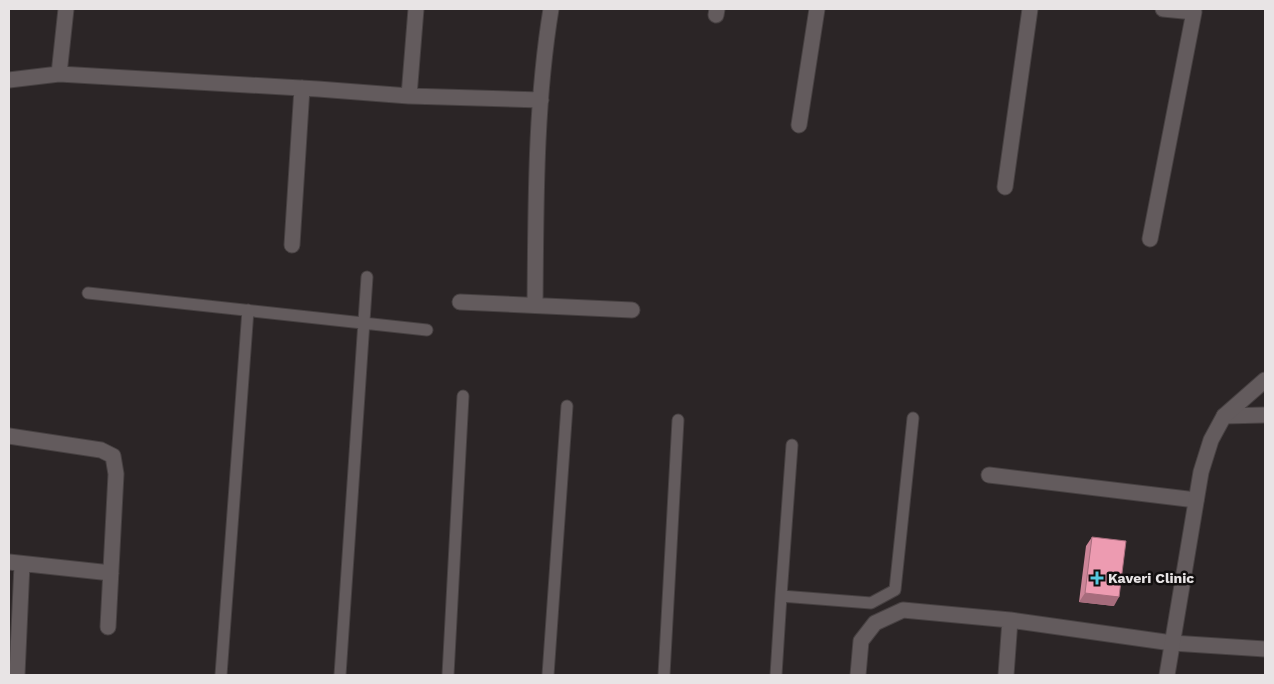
<svg xmlns="http://www.w3.org/2000/svg" width="1274" height="684" font-family="'Work Sans',sans-serif">
<style>
.lines{fill:none;stroke-linecap:round;stroke-linejoin:round}
.lane-casing{stroke:#474142;stroke-width:13}
.street-casing{stroke:#474142;stroke-width:17}
.secondary-casing{stroke:#474142;stroke-width:17}
.lane{stroke:#635b5d;stroke-width:11}
.street{stroke:#635b5d;stroke-width:15}
.secondary{stroke:#635b5d;stroke-width:15}
.wall{fill:#cc8598}
.shaded-wall{fill:#a66c7c}
.building{fill:#ed9bb1;stroke:#a66c7c}
.poi-dot{fill:#56c9e0;stroke:#120f0f;stroke-width:2}
.labels{text-anchor:middle;stroke-width:5;stroke-linejoin:round;paint-order:stroke}
.poi-label{font-size:14px;font-weight:bold;fill:#e8e4e5;stroke:#120f0f;text-anchor:start}
</style>
<rect width="100%" height="100%" fill="#2b2526"/>
<g class="lines">
<!-- lane casing -->
<g class="lane-casing">
<path id="lane" d="M 88,293 L 427,330
M 792,445 L 781,596 L 871,603 L 895,590 L 913,418
M 221,675 L 248,310
M 340,675 L 367,277
M 448,675 L 463,396
M 548,675 L 567,406
M 664,675 L 678,420
M 776,675 L 781,596"/>
</g>
<!-- street casing -->
<g class="street-casing">
<path id="street" d="M 716,15 L 717,9
M 59,74 L 66,9
M 9,80 L 59,74 L 318,89 L 409,96 L 541,100
M 409,96 L 416,9
M 799,125 L 817,9
M 1005,187 L 1030,9
M 1150,239 L 1194,12 L 1163,9
M 292,245 L 302,88
M 460,302 L 632,310
M 535,305 C 536,206 535,106 551,9
M 1224,416 L 1265,415
M 9,436 L 101,450 L 113,456 L 116,474 L 108,627
M 989,475 L 1196,500
M 9,562 L 111,573
M 17,675 L 22,564
M 858,675 L 861,641 L 875,623 L 903,610 L 1010,620 L 1172,643 L 1265,649
M 1006,675 L 1010,620"/>
</g>
<!-- secondary casing -->
<g class="secondary-casing">
<path id="secondary" d="M 1167,675 L 1201,472 L 1211,440 L 1224,416 L 1265,380"/>
</g>
<!-- lane -->
<use href="#lane" class="lane"/>
<!-- street -->
<use href="#street" class="street"/>
<!-- secondary -->
<use href="#secondary" class="secondary"/>
</g>
<!-- wall -->
<path class="wall" d="M 1092,537 L 1114,606 L 1079,602 L 1086,546 Z"/>
<!-- shaded-wall -->
<path class="shaded-wall" d="M 1085,593 L 1119,597 L 1114,606 L 1079,602 Z"/>
<!-- building -->
<path class="building" d="M 1092,537 L 1126,541 L 1119,597 L 1085,593 Z"/>
<!-- markers -->
<path class="poi-dot" d="M1094.5 570.5h5v5h5v5h-5v5h-5v-5h-5v-5h5z"/>
<g class="labels">
<!-- poi labels -->
<g class="poi-label">
<text x="1108" y="583">Kaveri Clinic</text>
</g>
</g>
<!-- border -->
<rect width="1274" height="684" fill="none" stroke="#e8e4e5" stroke-width="20"/>
</svg>
